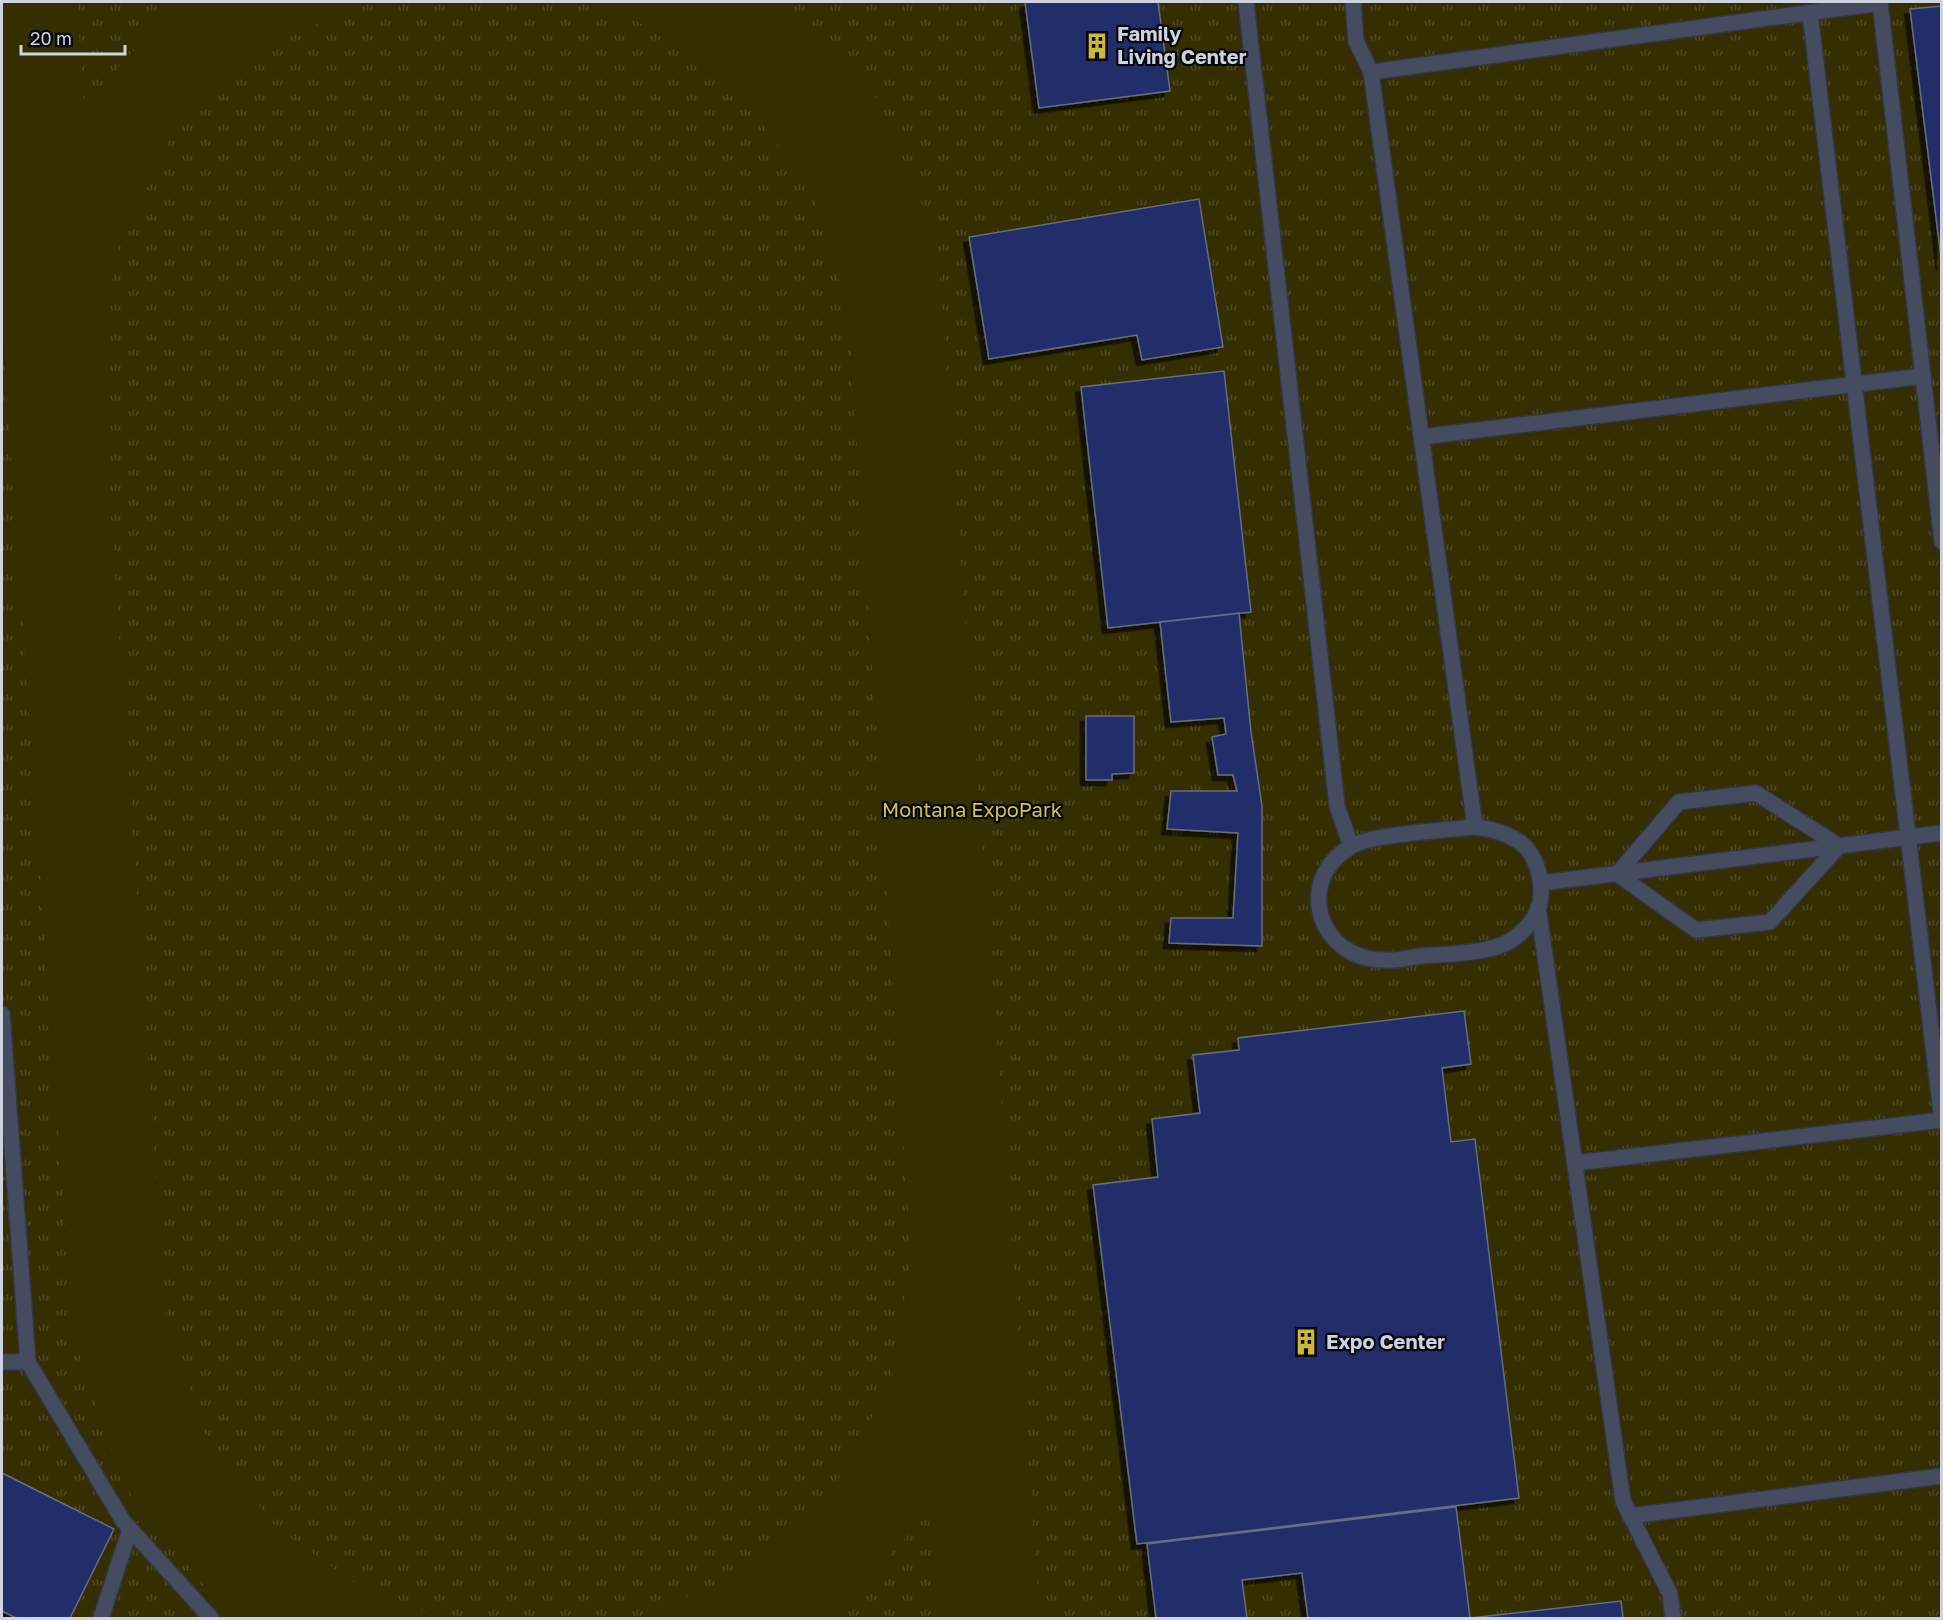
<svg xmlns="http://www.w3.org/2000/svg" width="1943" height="1620" font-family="'Golos Text',sans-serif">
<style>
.grass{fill:url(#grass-tufts)}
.garden{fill:#352e00}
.building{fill:#212f69;stroke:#656d82;stroke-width:1.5;filter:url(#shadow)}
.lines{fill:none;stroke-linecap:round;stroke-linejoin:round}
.service-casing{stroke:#343645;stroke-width:18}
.service{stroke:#454c60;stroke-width:15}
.labels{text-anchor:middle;stroke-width:4.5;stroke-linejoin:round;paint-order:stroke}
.poi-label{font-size:20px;font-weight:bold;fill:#ced3df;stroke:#04060d;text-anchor:start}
.park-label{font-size:20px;fill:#d4c150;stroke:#04060d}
</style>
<defs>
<pattern id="grass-tufts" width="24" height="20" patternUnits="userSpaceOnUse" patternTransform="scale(1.5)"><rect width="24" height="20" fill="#352e00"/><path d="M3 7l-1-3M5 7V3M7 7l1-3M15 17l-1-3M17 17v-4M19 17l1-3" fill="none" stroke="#514b25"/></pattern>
<filter id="shadow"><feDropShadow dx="-5.5" dy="5.5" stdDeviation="0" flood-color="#0009"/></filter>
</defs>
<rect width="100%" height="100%" fill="#151b2c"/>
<!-- grass -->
<path class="grass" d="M 2,2 L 1941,2 L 1941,1618 L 2,1618 Z"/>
<!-- garden -->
<path class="garden" d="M 2,2 L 77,2 L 84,107 L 176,2 L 364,2 L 260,51 L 169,141 L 115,256 L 102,384 L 165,1310 L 202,1429 L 277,1529 L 380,1600 L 451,1618 L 238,1618 L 225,1611 L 124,1486 L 72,1333 L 2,324 Z
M 575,2 L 787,2 L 875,96 L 937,239 L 1040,1618 L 937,1618 L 929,1512 L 832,1618 L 637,1618 L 741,1574 L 833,1490 L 892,1380 L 911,1256 L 848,309 L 810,187 L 733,85 L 626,14 Z"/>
<!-- building -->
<path class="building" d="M 1025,2 L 1158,2 L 1170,91 L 1039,108 Z
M 1942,6 L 1942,265 L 1910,9 Z
M 1199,199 L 1223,347 L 1142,360 L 1137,335 L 989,359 L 969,237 Z
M 1224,371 L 1251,612 L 1108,628 L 1081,387 Z
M 1239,613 L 1251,732 L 1262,806 L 1262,946 L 1169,943 L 1171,918 L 1233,918 L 1238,833 L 1167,829 L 1171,791 L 1237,791 L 1233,775 L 1218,775 L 1212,737 L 1226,734 L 1224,718 L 1171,722 L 1160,622 Z
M 1086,716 L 1134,716 L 1134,773 L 1112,774 L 1112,780 L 1086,780 Z
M 1464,1011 L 1471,1064 L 1442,1068 L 1451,1142 L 1475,1139 L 1519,1498 L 1137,1544 L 1093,1185 L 1158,1177 L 1152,1119 L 1200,1113 L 1193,1055 L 1239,1050 L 1238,1038 Z
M 2,1473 L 114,1529 L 70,1618 L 16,1618 L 2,1611 Z
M 1456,1507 L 1470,1618 L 1621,1601 L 1623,1618 L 1308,1618 L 1302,1573 L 1242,1580 L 1247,1618 L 1156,1618 L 1147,1544 Z"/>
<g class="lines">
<!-- service casing -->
<g class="service-casing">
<path id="service" d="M 1246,2 L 1337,806 L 1351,846
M 1353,2 L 1356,41 L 1371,72
M 1880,2 L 1942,542
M 1810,13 L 1942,1121
M 1421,437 L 1923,376
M 1756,793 L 1839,846 L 1770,922 L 1696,930 L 1617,874 L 1679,802 Z
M 1475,827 L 1371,72 L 1880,3
M 1475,827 C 1491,829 1505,832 1518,841 C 1538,854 1545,885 1539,907 C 1534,921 1522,933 1510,941 C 1489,954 1445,954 1420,956 C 1408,958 1396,961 1384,960 C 1319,960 1293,882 1350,847 C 1370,834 1448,830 1475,827 Z
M 1541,883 L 1942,833
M 1538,907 L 1623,1501 L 1670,1594 L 1673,1618
M 2,1014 L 28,1362 L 123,1521 L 211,1618
M 1575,1163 L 1942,1120
M 2,1362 L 28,1362
M 1630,1516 L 1942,1476
M 101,1618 L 130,1529"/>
</g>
<!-- service -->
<use href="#service" class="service"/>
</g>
<!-- icons -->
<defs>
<g id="building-bare" transform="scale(2.07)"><path d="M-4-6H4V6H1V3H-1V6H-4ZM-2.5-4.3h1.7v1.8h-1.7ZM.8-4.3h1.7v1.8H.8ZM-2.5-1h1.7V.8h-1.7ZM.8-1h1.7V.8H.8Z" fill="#cdb938" stroke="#04060d" stroke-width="2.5" paint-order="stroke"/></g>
</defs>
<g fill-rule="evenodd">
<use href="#building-bare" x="1097" y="46"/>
<use href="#building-bare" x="1306" y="1342"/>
</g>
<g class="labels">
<!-- poi labels -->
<g class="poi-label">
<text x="1117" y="41">Family<tspan x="1117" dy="23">Living Center</tspan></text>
<text x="1326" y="1349">Expo Center</text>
</g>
<!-- park labels -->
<g class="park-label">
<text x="972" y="817">Montana ExpoPark</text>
</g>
</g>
<!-- border -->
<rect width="1943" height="1620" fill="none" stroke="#ced3df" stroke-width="6"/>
<!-- scale -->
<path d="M21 45v9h104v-9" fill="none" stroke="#ced3df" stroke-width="3"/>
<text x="30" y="45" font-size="18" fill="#ced3df" stroke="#04060d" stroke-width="4.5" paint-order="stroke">20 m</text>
</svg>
